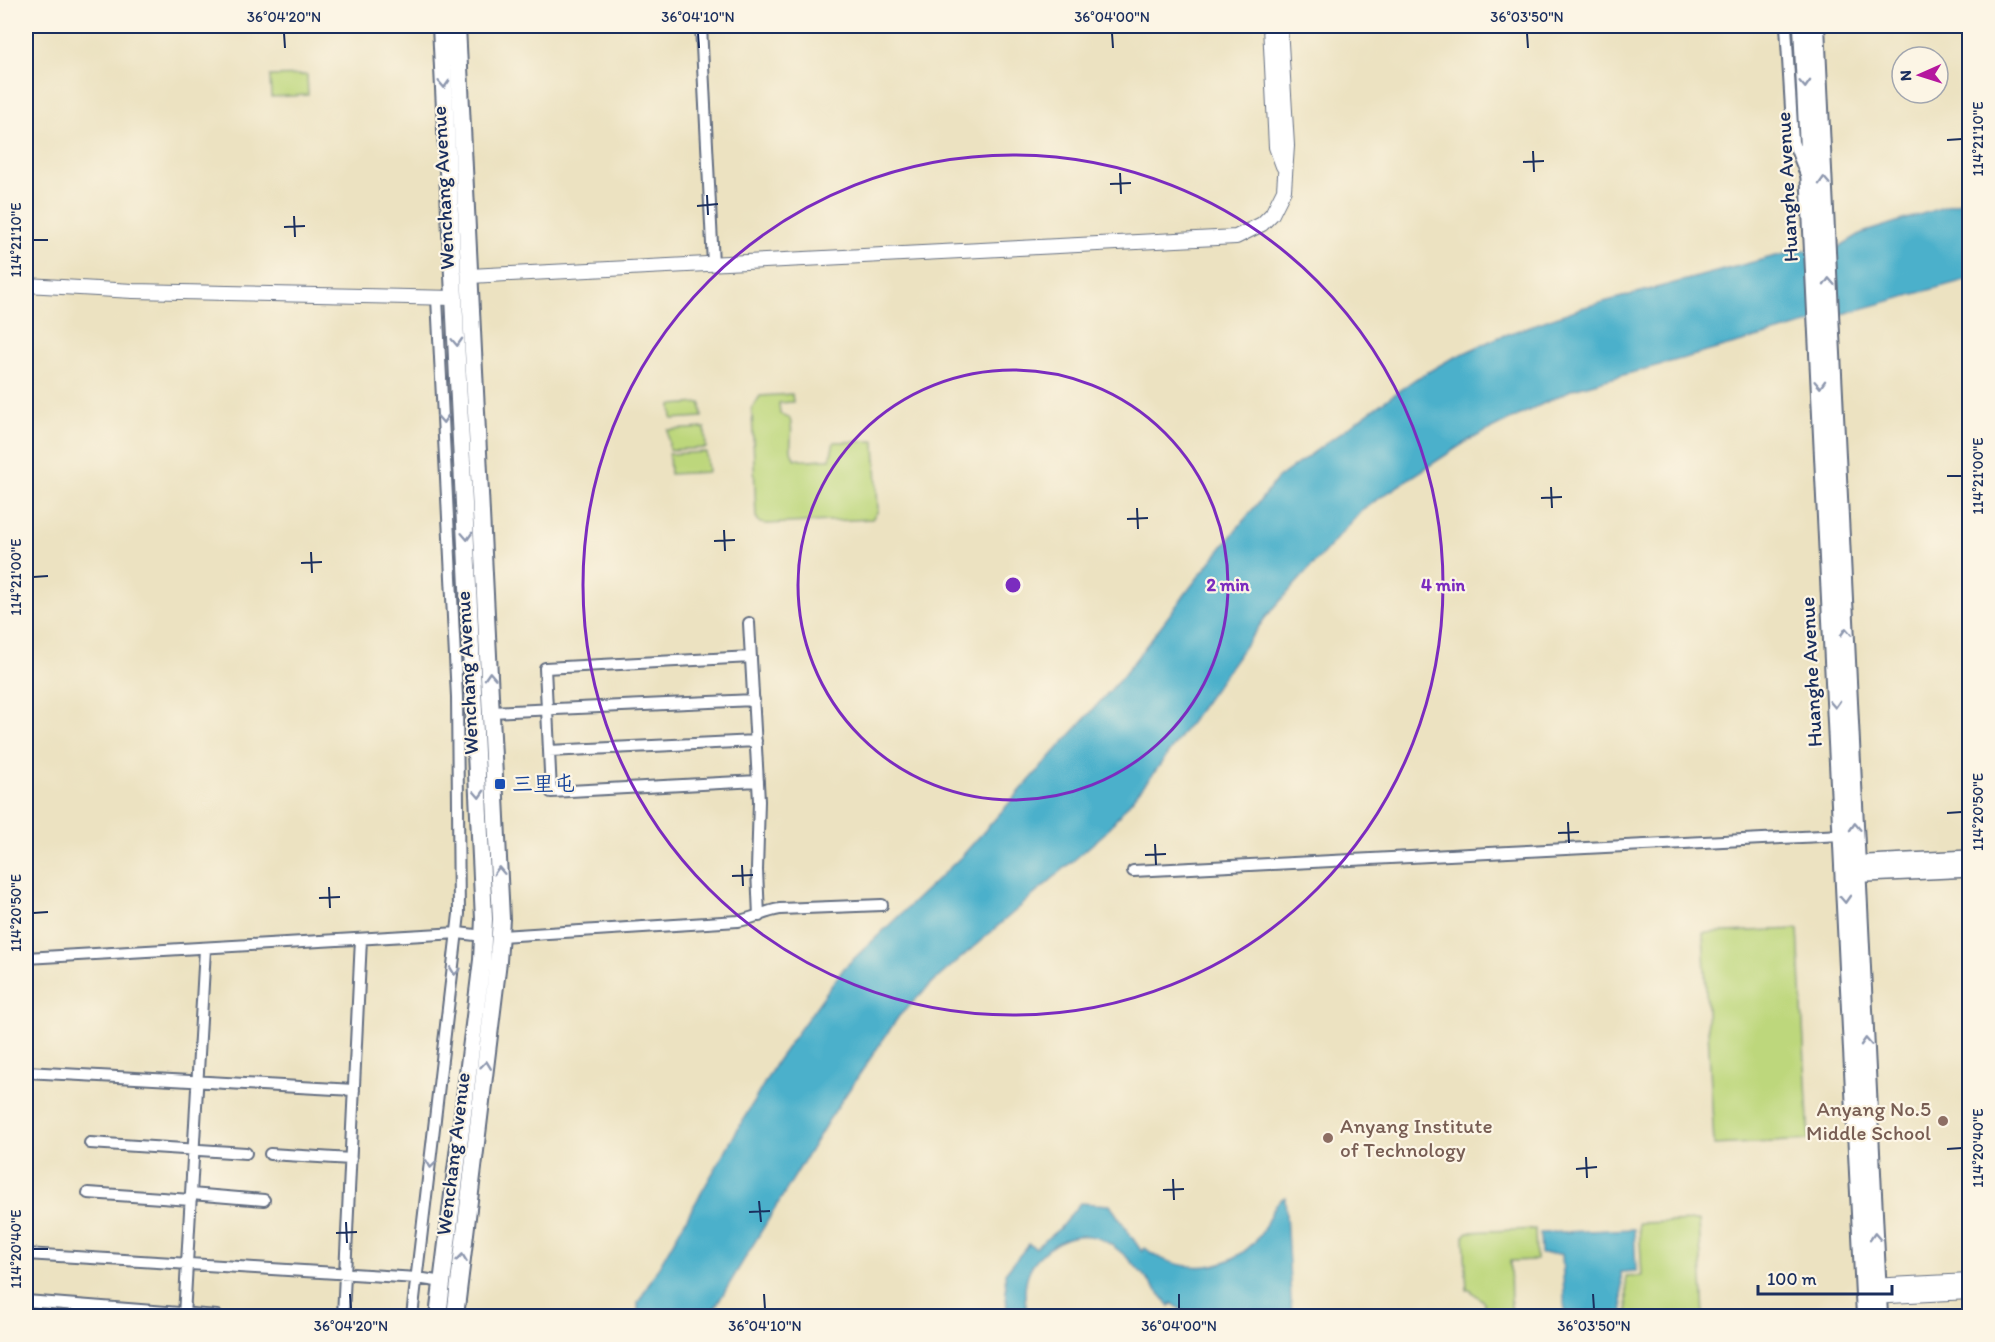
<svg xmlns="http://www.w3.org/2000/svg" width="1995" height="1342" font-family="Itim,'LXGW WenKai TC',sans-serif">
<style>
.green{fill:#bdd77c;stroke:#6c836d;stroke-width:1.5}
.water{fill:#4cb0cb;stroke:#347094;stroke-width:1.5}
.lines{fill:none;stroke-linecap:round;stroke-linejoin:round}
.minor-casing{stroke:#646e81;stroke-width:14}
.tertiary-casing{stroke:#646e81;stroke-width:16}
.secondary-casing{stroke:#646e81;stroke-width:18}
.primary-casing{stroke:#646e81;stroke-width:20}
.minor{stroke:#fff;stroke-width:10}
.tertiary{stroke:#fff;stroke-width:14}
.secondary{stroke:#fff;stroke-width:15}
.primary{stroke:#fff;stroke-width:16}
.oneway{stroke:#8d97ae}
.ticks{fill:none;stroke:#1b2f5e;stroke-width:2}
.ring{fill:none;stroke:#7b2cbf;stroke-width:3}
.transit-dot{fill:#1a4fb4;stroke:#fcf5e5;stroke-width:2}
.education-dot{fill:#8d6e63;stroke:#fcf5e5;stroke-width:2}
.labels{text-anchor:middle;stroke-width:4.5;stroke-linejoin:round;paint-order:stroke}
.street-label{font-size:21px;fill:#1b2f5e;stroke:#fcf5e5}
.transit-label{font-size:21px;fill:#164399;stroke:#fcf5e5;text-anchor:start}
.education-label{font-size:21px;fill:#785e54;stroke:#fcf5e5;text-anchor:end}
.centre{fill:#7b2cbf;stroke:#fcf5e5;stroke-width:3}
.ring-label{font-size:18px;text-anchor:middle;font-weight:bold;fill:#7b2cbf;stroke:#fcf5e5;stroke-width:4.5;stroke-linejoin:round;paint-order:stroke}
.neatline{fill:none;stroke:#1b2f5e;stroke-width:2}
.ticks-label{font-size:15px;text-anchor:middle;fill:#1b2f5e}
</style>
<rect width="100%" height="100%" fill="#fcf5e5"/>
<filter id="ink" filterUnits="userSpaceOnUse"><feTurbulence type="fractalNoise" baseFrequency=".0167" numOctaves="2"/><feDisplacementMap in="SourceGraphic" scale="12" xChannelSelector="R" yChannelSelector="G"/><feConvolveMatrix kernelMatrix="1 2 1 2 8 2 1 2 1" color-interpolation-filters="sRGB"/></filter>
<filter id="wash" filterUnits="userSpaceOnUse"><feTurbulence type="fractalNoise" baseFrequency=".008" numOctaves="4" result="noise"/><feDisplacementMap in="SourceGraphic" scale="24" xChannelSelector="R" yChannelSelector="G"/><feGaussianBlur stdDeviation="1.35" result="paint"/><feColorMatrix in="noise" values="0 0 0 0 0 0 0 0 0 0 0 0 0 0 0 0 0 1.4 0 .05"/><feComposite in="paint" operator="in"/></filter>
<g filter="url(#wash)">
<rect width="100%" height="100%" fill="#ece2c1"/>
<!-- green -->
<path class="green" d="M 307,75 L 308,95 L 271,97 L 270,76 Z
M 792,394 L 793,402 L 779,403 L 780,414 L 789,417 C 796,431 786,446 794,458 C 806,463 818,458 830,459 L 834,442 L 875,441 L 878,511 L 872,519 L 767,524 L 760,523 L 756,517 L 752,409 L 760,396 Z
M 701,403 L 702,417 L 672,419 L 671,405 Z
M 705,428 L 706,448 L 669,450 L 668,430 Z
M 706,452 L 708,472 L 670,474 L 669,454 Z
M 1798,929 L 1809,1140 L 1714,1145 L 1703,933 Z
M 1699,1221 L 1704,1316 L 1628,1316 L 1626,1277 L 1642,1276 L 1639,1223 Z
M 1535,1229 L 1536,1260 L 1510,1261 L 1511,1308 L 1521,1316 L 1484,1316 L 1484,1302 L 1470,1290 L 1467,1290 L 1464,1236 L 1468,1232 Z"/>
<!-- water -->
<path class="water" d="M 1969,199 L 1969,279 L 1573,389 L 1469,440 L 1364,508 L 1265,618 L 1157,769 L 1105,833 L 932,983 L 899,1016 L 828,1121 L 710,1316 L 638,1316 L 638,1303 L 777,1061 L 844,968 L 961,857 L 1123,676 L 1199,576 L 1278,478 L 1414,380 L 1447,361 L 1499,337 L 1581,308 L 1772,257 L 1802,250 L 1825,251 L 1837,248 L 1862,233 Z
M 1285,1197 L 1292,1316 L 1262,1316 L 1250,1312 L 1238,1316 L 1190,1316 L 1172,1303 L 1170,1306 C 1133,1265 1098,1204 1041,1255 C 1024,1270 1023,1291 1027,1311 L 1007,1312 L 1005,1273 L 1029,1244 L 1035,1248 L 1060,1228 L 1080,1203 L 1110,1205 L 1142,1252 L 1145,1248 C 1179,1276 1233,1273 1260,1235 C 1268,1223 1272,1203 1285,1197 Z
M 1634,1229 L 1636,1271 L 1621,1272 L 1623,1315 L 1565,1316 L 1562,1254 L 1541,1254 L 1540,1233 Z"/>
</g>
<g filter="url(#ink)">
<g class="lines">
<!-- minor casing -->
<g class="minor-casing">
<path id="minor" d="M 701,26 L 713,264
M 1786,26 L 1793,142 L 1806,175
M 749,623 L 759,801 L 757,870 L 759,916
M 751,657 L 545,668 L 551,792 L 758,781
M 492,712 L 754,700
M 549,751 L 756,741
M 1133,871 L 1842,835
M 500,936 L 738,921 C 753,919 765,911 780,909 L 882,905
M 26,958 L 458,933 L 484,936
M 26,1072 L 354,1090
M 90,1143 L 246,1153
M 270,1154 L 351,1159
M 88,1193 L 191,1200
M 191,1194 L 264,1200
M 26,1254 L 417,1278 L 443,1282
M 26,1301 L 217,1316
M 184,1316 L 205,949
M 343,1316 L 361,939
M 412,1316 L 459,914 L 457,697 L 437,298"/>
</g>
<!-- tertiary casing -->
<g class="tertiary-casing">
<path id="tertiary" d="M 1270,26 L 1276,147 L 1283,166
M 470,276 L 1236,237 L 1262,224 L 1272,214 L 1284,190 L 1287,146 L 1280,26
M 26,285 L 133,291 L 455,298
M 1870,1286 L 1970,1281
M 1869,1297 L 1970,1292"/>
</g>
<!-- secondary casing -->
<g class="secondary-casing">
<path id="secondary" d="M 1847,864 L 1970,858
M 1847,875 L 1970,869"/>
</g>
<!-- primary casing -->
<g class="primary-casing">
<path id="primary" d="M 1802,26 L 1865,1316
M 1816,26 L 1879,1316
M 438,1316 L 482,960 L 484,919 L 441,26
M 455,1316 L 498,961 L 501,919 L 457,26"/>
</g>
<!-- minor -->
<use href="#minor" class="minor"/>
<!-- tertiary -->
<use href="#tertiary" class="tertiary"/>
<!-- secondary -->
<use href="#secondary" class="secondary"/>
<!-- primary -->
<use href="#primary" class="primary"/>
</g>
<!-- one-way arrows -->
<defs><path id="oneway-chevron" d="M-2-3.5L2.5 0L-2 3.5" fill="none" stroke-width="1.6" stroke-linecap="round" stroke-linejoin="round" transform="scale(1.5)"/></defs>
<g class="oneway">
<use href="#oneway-chevron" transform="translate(444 84) rotate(87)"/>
<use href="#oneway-chevron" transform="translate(1805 84) rotate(87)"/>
<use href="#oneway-chevron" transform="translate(1824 181) rotate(-93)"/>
<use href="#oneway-chevron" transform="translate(1829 282) rotate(-93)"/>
<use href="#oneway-chevron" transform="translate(457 342) rotate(87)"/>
<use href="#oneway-chevron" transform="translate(1820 384) rotate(87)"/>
<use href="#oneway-chevron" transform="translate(443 419) rotate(87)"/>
<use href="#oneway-chevron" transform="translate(467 536) rotate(87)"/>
<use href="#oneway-chevron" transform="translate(1846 632) rotate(-93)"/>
<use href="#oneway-chevron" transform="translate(490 676) rotate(-93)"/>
<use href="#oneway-chevron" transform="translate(1835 704) rotate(87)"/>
<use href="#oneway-chevron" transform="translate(479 794) rotate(87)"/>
<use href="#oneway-chevron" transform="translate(1855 827) rotate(-93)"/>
<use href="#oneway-chevron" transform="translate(499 871) rotate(-93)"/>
<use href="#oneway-chevron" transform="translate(1845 899) rotate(87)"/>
<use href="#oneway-chevron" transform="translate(455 971) rotate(97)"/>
<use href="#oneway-chevron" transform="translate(1866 1042) rotate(-93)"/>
<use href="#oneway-chevron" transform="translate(486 1065) rotate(-83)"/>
<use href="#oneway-chevron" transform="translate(431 1164) rotate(97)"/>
<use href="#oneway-chevron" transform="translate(1875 1237) rotate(-93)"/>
<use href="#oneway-chevron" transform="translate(462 1258) rotate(-83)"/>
</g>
</g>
<!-- ticks -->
<path class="ticks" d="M 284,33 L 285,48M 698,33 L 699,48M 1112,33 L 1113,48M 1527,33 L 1528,48M 1947,140 L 1962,139M 1533,151 L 1534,172M 1523,162 L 1544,161M 1120,173 L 1121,194M 1110,184 L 1131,183M 707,195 L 708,215M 697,206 L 718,204M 294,216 L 295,237M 284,227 L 305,226M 33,240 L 48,240M 1947,476 L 1962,476M 1551,487 L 1552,508M 1541,498 L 1562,497M 1137,508 L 1138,529M 1127,519 L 1148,518M 724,530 L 725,551M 714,541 L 735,540M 311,552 L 312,573M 301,563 L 322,562M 33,577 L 48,576M 1947,813 L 1962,812M 1568,822 L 1569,843M 1558,833 L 1579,832M 1155,844 L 1156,865M 1145,855 L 1166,854M 742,865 L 743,886M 732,876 L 753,875M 329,887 L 330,908M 319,898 L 340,897M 33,913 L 48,912M 1947,1149 L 1962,1148M 1586,1157 L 1587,1178M 1576,1169 L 1597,1167M 1173,1179 L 1174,1200M 1163,1190 L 1184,1189M 759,1201 L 761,1222M 749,1212 L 770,1211M 346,1222 L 347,1243M 336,1233 L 357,1232M 33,1249 L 48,1249M 350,1294 L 351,1309M 764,1294 L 765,1309M 1179,1294 L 1179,1309M 1593,1294 L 1594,1309"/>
<!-- distance rings -->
<g class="ring">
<circle cx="1013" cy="585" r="215"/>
<circle cx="1013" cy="585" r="430"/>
</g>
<!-- markers -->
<rect class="transit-dot" x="494" y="778" width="12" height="12" rx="3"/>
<g class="education-dot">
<circle cx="1943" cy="1121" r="6"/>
<circle cx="1328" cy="1138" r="6"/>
</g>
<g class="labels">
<!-- street labels -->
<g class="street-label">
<text transform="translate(1787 187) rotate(-93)" y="7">Huanghe Avenue</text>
<text transform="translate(443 188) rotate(-93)" y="7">Wenchang Avenue</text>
<text transform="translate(1811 672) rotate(-93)" y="7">Huanghe Avenue</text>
<text transform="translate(467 673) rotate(-93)" y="7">Wenchang Avenue</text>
<text transform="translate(453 1154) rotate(-83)" y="7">Wenchang Avenue</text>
</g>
<!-- transit labels -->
<g class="transit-label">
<text x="512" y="791">三里屯</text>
</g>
<!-- education labels -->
<g class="education-label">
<text x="1931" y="1116">Anyang No.5<tspan x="1931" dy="24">Middle School</tspan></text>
<text x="1340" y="1133" text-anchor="start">Anyang Institute<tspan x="1340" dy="24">of Technology</tspan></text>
</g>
</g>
<circle cx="1013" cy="585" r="9" class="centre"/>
<g class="ring-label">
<text x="1228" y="591">2 min</text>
<text x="1443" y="591">4 min</text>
</g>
<!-- margin -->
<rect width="1995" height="1342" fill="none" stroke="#fcf5e5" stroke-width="66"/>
<!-- north arrow -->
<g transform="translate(1920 75) rotate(267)"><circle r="28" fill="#fcf5e5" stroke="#a2a6af" stroke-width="1.5"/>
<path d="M0-4.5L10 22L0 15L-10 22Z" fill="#b5179e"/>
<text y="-9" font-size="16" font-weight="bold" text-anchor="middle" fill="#1b2f5e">N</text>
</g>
<!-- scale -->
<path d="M1758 1285v9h134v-9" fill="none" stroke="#1b2f5e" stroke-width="3"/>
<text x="1767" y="1285" font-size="18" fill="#1b2f5e" stroke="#fcf5e5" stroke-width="4.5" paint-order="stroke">100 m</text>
<rect x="33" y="33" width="1929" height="1276" class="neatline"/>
<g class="ticks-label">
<text x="284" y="22">36°04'20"N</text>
<text x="698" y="22">36°04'10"N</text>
<text x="1112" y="22">36°04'00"N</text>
<text x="1527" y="22">36°03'50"N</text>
<text transform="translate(1978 139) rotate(-90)" y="5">114°21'10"E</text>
<text transform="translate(16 240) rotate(-90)" y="5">114°21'10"E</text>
<text transform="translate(1978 476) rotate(-90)" y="5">114°21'00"E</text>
<text transform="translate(16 577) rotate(-90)" y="5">114°21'00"E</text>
<text transform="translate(1978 812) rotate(-90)" y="5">114°20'50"E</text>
<text transform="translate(16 913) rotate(-90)" y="5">114°20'50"E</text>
<text transform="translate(1978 1148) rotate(-90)" y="5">114°20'40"E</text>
<text transform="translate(16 1249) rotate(-90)" y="5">114°20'40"E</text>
<text x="351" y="1331">36°04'20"N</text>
<text x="765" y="1331">36°04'10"N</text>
<text x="1179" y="1331">36°04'00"N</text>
<text x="1594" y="1331">36°03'50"N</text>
</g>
</svg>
